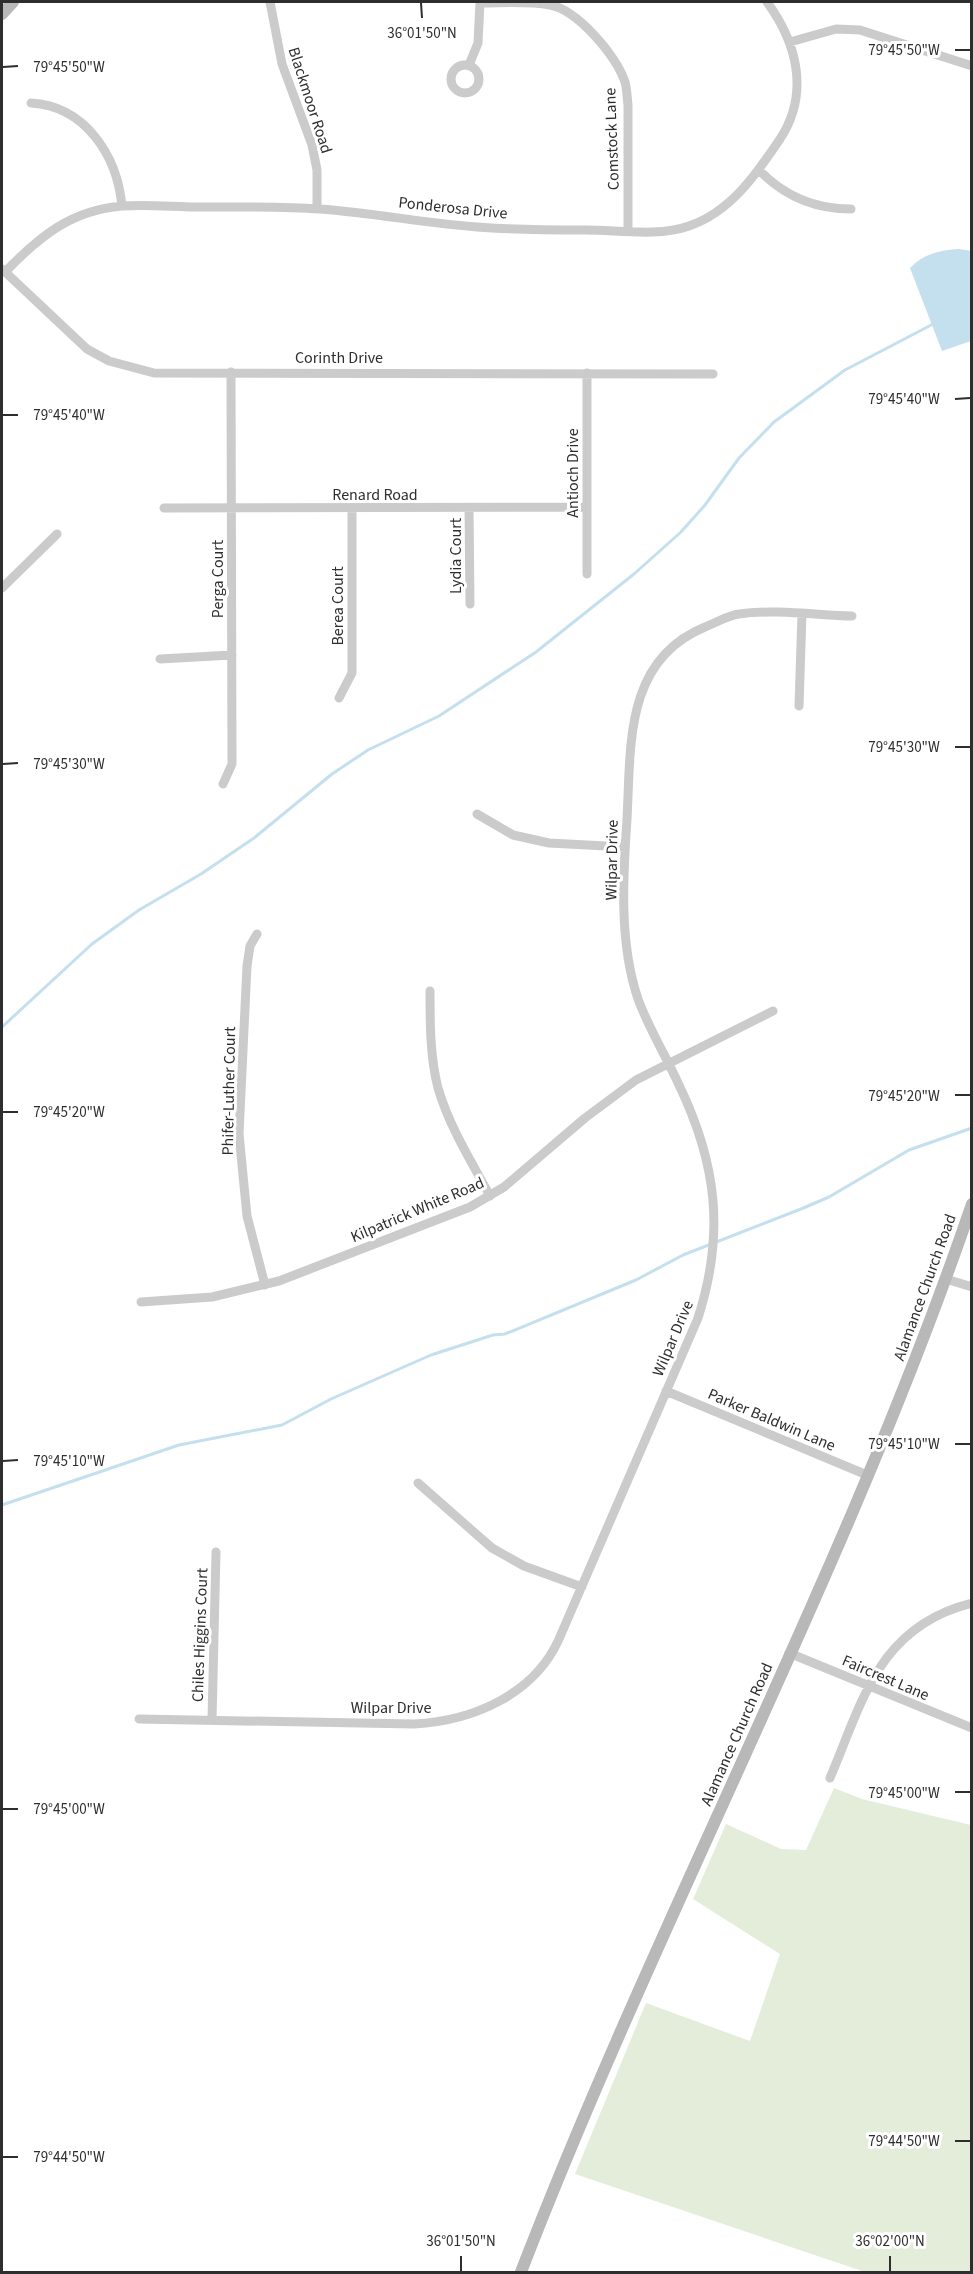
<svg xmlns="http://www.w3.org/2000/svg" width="973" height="2274" font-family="'Source Sans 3',sans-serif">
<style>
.green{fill:#e4ecda}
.water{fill:#c4dfee}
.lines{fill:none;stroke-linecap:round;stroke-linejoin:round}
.stream{stroke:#c4dfee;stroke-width:3}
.street{stroke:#cbcbcb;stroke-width:9}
.secondary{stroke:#b8b8b8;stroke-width:12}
.ticks{fill:none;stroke:#2e2e2e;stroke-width:2}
.labels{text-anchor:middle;stroke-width:6;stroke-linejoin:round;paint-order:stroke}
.street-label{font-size:16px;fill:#2e2e2e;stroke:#fff}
.ticks-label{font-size:15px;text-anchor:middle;fill:#2e2e2e;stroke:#fff;stroke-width:6;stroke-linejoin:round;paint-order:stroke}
</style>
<rect width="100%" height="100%" fill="#fff"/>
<!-- green -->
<path class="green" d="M 834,1788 L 862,1799 L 971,1825 L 971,2272 L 865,2272 L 575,2174 L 646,2003 L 750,2041 L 780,1954 L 693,1899 L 726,1824 L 781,1849 L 806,1850 Z"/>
<!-- water -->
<path class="water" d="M 959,249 L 971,251 L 971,341 L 942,351 L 910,268 C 923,254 940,250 959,249 Z"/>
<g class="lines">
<!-- stream -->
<path class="stream" d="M 2,1027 L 92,944 L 139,910 L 201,874 L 254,838 L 332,774 L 368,750 L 439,716 L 536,652 L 634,574 L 681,532 L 705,505 L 739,458 L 774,422 L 845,370 L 935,323
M 2,1505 L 179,1445 L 282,1425 L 331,1399 L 431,1355 L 493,1335 L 505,1334 L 636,1280 L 683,1255 L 801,1209 L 829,1197 L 909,1150 L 972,1128"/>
<!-- street -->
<path class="street" d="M 270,2 L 282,64 L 312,145 L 317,170 L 317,208
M 481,3 C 503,3 527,1 550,5 C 578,10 616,56 625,82 C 627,89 627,97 628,105 L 628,230
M 790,42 L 836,29 L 860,30 L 972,66
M451 79a14 14 0 1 1 28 0a14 14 0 1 1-28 0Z
M 469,65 L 478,43 L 480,2
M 31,103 C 85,106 117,155 122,206
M 759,170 C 784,196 815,209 851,209
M 2,269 L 87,349 L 109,361 L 154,373 L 713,374
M 5,272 C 39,237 71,210 122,206 C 148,204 175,207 202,207 C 241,207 281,206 320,209 C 373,213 425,223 477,227 C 513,230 550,230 586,230 C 618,230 658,237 689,226 C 731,212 757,173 780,139 C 810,93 797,43 767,2
M 587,373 L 587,574
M 164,508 L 587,507
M 469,508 L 470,604
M 2,588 L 57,534
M 160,659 L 232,655
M 339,698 L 352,673 L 352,510
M 799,706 L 802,614
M 223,784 L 232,764 L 231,372
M 477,814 L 513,835 L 549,843 L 625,847
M 257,934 L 250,946 L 247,966 L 239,1134 L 247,1216 L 265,1285
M 430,991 C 430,1023 430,1057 438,1088 C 449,1126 471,1161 490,1196
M 946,1279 L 972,1287
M 141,1302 L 212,1297 L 279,1281 L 470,1207 L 504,1187 L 585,1118 L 636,1080 L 773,1011
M 666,1391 L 867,1475
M 418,1483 L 492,1548 L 524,1566 L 582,1587
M 789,1653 L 972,1728
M 139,1719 L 414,1724 C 472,1721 534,1695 559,1639 L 698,1318 C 725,1234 717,1164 679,1085 C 666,1056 649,1029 638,999 C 619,943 623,878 627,819 C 631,746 624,660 705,627 C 716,623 728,615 739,614 C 775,609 816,615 852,616
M 212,1720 L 216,1552
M 830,1778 C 863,1700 879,1626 972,1603"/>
<!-- secondary -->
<path class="secondary" d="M 2,14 L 13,2
M 521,2272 C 660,1912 847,1570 972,1204"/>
</g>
<!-- ticks -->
<path class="ticks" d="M 421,3 L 422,18M 955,50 L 970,50M 3,67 L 18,66M 955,399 L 970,398M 3,415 L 18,415M 955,747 L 970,747M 3,764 L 18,763M 955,1095 L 970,1095M 3,1112 L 18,1112M 955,1444 L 970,1444M 3,1461 L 18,1460M 955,1792 L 970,1792M 3,1809 L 18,1809M 955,2141 L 970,2141M 3,2157 L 18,2157M 461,2256 L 461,2271M 890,2256 L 890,2271"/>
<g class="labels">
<!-- street labels -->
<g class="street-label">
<text transform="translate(311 100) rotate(72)" y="6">Blackmoor Road</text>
<text transform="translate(611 139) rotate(-92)" y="6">Comstock Lane</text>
<text transform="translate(453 207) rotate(6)" y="6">Ponderosa Drive</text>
<text x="339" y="363">Corinth Drive</text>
<text transform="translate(572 473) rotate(-90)" y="6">Antioch Drive</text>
<text x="375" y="500">Renard Road</text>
<text transform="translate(455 556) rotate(-90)" y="6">Lydia Court</text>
<text transform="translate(217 579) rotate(-90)" y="6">Perga Court</text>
<text transform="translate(337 606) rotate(-90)" y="6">Berea Court</text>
<text transform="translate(611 860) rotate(-89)" y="6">Wilpar Drive</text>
<text transform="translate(228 1091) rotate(-89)" y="6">Phifer-Luther Court</text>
<text transform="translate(417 1209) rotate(-23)" y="6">Kilpatrick White Road</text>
<text transform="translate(924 1287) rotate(-70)" y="6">Alamance Church Road</text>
<text transform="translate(672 1338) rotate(-67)" y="6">Wilpar Drive</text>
<text transform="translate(772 1419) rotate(23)" y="6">Parker Baldwin Lane</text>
<text transform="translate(199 1635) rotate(-88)" y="6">Chiles Higgins Court</text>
<text transform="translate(886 1677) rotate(23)" y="6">Faircrest Lane</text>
<text x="391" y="1713">Wilpar Drive</text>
<text transform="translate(736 1734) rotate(-66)" y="6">Alamance Church Road</text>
</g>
</g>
<g class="ticks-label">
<text x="422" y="38">36°01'50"N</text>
<text x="904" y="55">79°45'50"W</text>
<text x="69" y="72">79°45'50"W</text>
<text x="904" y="404">79°45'40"W</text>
<text x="69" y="420">79°45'40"W</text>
<text x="904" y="752">79°45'30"W</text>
<text x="69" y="769">79°45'30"W</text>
<text x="904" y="1101">79°45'20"W</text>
<text x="69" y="1117">79°45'20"W</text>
<text x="904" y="1449">79°45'10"W</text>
<text x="69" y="1466">79°45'10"W</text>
<text x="904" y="1798">79°45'00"W</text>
<text x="69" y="1814">79°45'00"W</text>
<text x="904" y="2146">79°44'50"W</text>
<text x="69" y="2162">79°44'50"W</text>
<text x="461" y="2246">36°01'50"N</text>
<text x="890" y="2246">36°02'00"N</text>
</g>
<!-- border -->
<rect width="973" height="2274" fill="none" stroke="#2e2e2e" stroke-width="6"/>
</svg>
